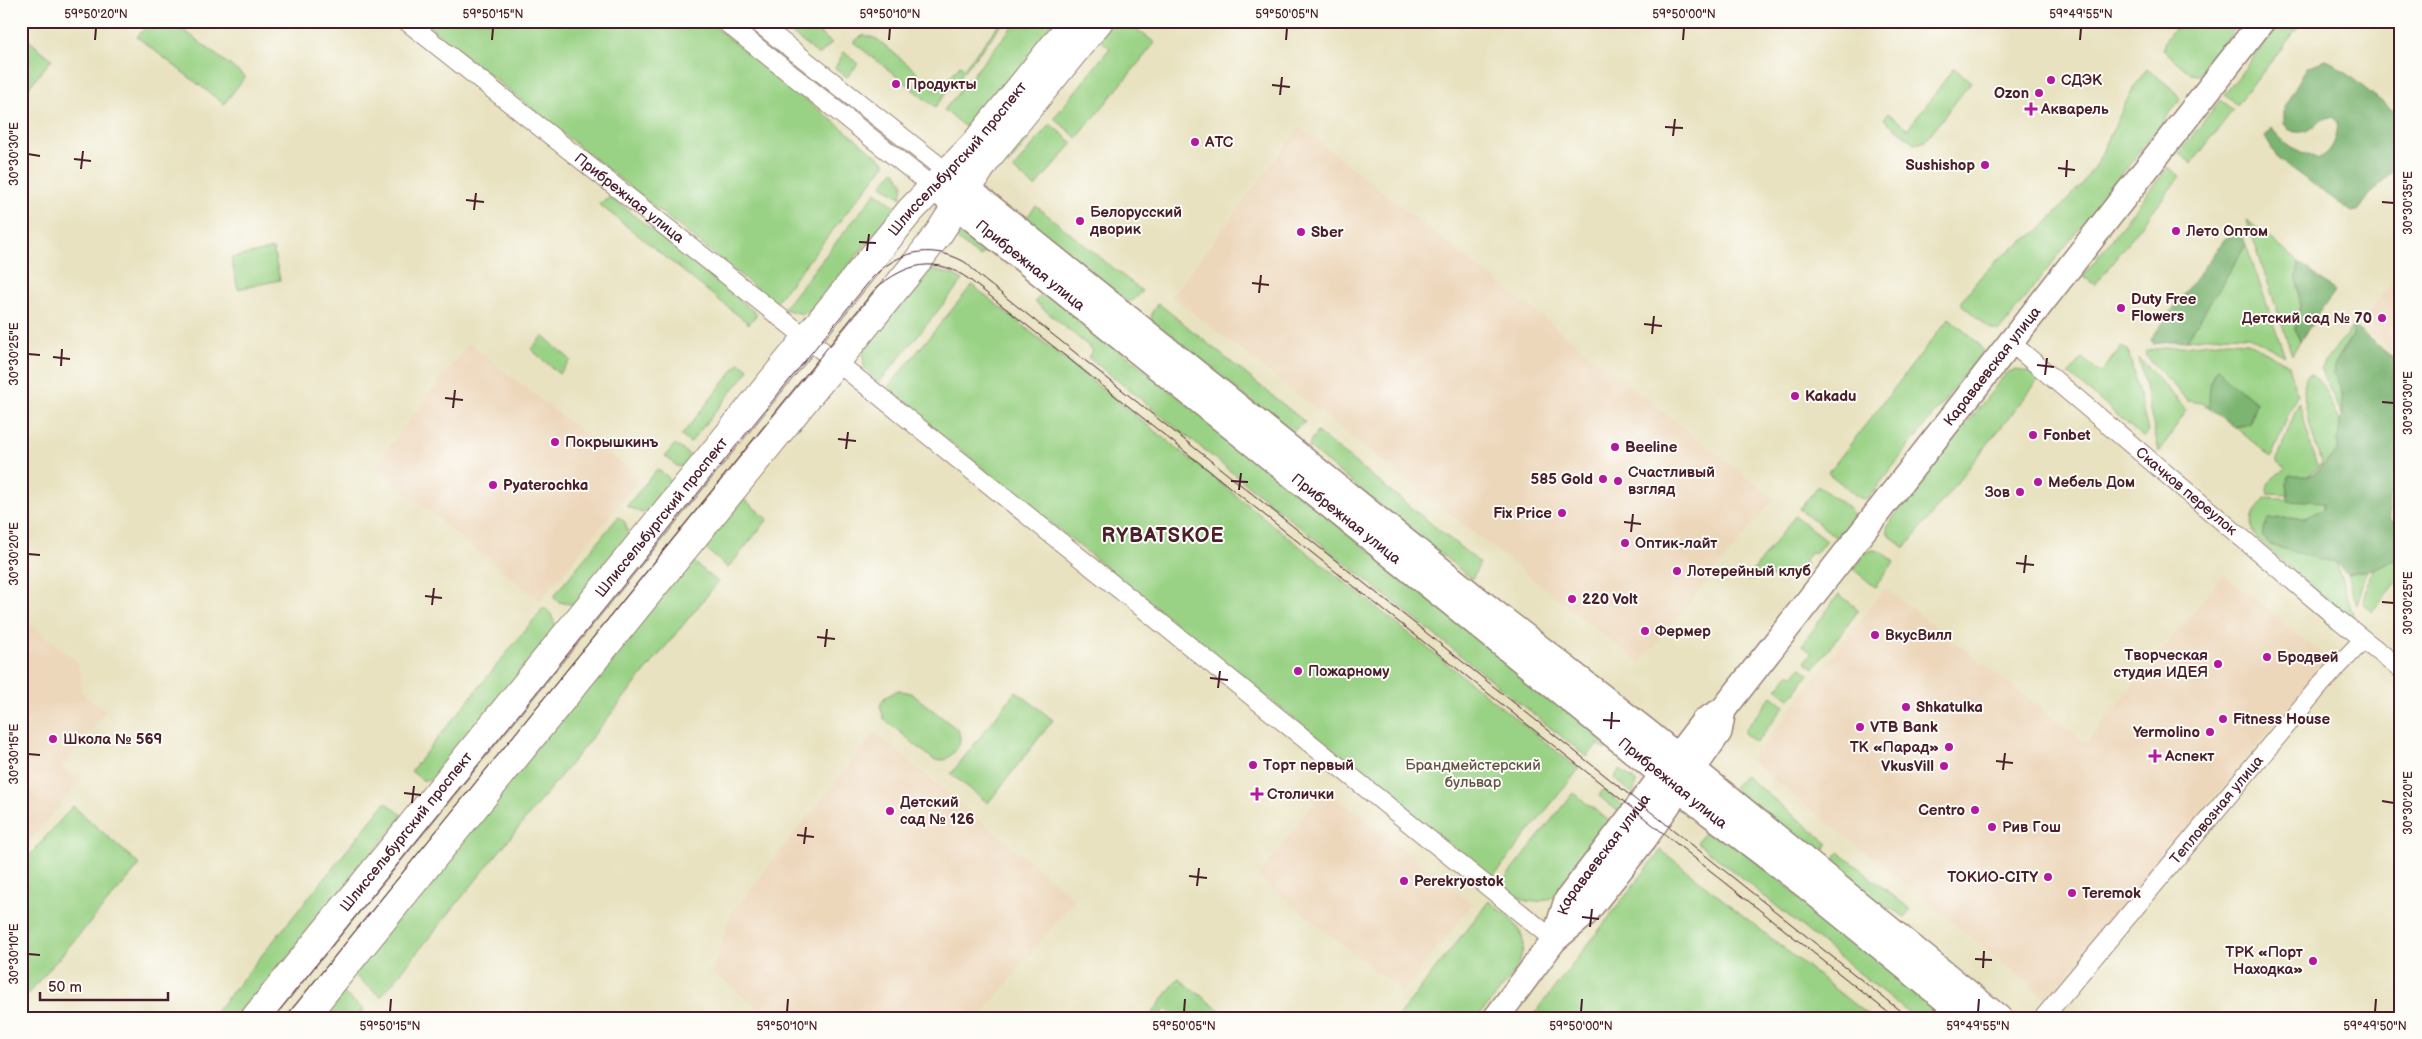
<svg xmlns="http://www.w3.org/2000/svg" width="2422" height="1039" font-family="'Balsamiq Sans',sans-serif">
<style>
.built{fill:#edd7bb}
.green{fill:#9ad285;stroke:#727858}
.forest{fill:#7bb472;stroke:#626a4e}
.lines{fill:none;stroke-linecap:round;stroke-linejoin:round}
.street-casing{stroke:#998076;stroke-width:20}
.secondary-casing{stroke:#998076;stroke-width:28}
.primary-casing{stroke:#998076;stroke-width:30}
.street{stroke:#fff;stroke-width:18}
.secondary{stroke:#fff;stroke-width:25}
.primary{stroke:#fff;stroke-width:28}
.tram{stroke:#4a1f2b;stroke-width:1}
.ticks{fill:none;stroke:#4a1f2b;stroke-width:2}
.poi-dot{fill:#b5179e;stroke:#fdfcf7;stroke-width:2}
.labels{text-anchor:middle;stroke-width:4;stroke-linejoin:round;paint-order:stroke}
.poi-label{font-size:15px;font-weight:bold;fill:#4a1f2b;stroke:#fdfcf7;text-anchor:start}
.street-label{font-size:15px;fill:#4a1f2b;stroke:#fdfcf7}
.park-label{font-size:15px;fill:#625546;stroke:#fdfcf7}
.district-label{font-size:20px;font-weight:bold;letter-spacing:1px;fill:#4a1f2b;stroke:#fdfcf7}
.neatline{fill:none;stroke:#4a1f2b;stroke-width:2}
.ticks-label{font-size:12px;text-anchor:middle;fill:#4a1f2b}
</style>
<rect width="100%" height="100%" fill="#fdfcf7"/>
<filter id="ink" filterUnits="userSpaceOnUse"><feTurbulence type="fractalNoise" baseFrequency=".02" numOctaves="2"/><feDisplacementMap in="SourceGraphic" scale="10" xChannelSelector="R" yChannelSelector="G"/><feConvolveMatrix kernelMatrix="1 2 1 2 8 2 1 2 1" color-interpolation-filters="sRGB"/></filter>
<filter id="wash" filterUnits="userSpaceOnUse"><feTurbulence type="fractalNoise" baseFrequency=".0096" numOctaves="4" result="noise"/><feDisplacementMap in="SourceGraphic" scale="20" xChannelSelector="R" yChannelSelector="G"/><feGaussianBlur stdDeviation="1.12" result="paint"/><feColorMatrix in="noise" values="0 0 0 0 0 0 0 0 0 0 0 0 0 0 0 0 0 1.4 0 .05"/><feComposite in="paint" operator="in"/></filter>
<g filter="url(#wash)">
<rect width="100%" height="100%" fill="#e8e2c0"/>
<!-- built -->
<path class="built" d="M 1300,127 L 1774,499 L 1640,663 L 1172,296 Z
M 2401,271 L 2401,360 L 2358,325 Z
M 469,343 L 640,478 L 540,601 L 374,467 Z
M 2224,574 L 2329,660 L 2047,998 L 1751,761 L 1885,588 L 2086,743 Z
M 21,618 L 76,660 L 82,680 L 80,691 L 106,712 L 62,767 L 80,781 L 21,852 Z
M 875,733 L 1075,899 L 979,1018 L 771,1018 L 712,972 L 731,913 Z
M 1325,788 L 1472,904 L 1402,992 L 1258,877 Z"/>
<!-- green -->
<path class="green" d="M 150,21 L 172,21 L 245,77 L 224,104 L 137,37 Z
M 422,21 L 707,21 L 886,163 L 775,303 Z
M 776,21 L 804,21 L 832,43 L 819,55 Z
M 1002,21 L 1005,21 L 935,107 L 912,89 L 920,78 L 938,91 L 960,65 L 964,68 Z
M 1017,21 L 1059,21 L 970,131 L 944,110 Z
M 1114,21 L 1126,21 L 1155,43 L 1077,138 L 1054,118 L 1110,48 L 1099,39 Z
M 2180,21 L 2241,21 L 2199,75 L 2191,74 L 2163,50 L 2165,40 Z
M 2282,21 L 2303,21 L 2237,105 L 2224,95 Z
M 864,35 L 877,39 L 918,73 L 908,85 L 853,42 Z
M 28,40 L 52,59 L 21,97 L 21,48 Z
M 844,52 L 858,64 L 847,77 L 835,68 Z
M 1954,68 L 1971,82 L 1924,142 L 1914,143 L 1884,119 L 1888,113 L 1908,129 Z
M 2147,68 L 2176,92 L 2180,100 L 1999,331 L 1989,328 L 1960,303 L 1981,276 L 1997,260 L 2041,229 L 2083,183 L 2098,161 L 2129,96 Z
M 2220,100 L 2233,110 L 2192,163 L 2179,153 Z
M 1050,124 L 1073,143 L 1035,187 L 1013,169 Z
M 1023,133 L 1029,139 L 1008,165 L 1002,160 Z
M 2168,167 L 2180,176 L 2095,285 L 2083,276 Z
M 894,170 L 903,183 L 901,198 L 882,185 Z
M 876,192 L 896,207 L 813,310 L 803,314 L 783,309 Z
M 611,197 L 757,314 L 749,324 L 599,204 Z
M 1036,206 L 1142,291 L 1134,300 L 1127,302 L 1025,219 Z
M 2247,220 L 2299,262 L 2297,278 L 2300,305 L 2295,329 L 2300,341 L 2292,355 Z
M 966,233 L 975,235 L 990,245 L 980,257 L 955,237 Z
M 2246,245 L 2285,356 L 2249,336 L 2228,335 L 2187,340 Z
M 273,249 L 280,280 L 238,289 L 231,258 Z
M 934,270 L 954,275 L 963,280 L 878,384 L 864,367 L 863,347 L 924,271 Z
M 972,285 L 1579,769 L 1492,878 L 886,390 Z
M 1045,290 L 1610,744 L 1605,750 L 1598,744 L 1587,757 L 1088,357 L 1093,350 L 1035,302 Z
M 1158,303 L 1305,422 L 1290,433 L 1151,321 L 1152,312 Z
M 1949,318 L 1977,342 L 1983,351 L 1867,500 L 1858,497 L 1828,473 Z
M 2353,326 L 2352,335 L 2337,359 L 2343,417 L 2320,368 Z
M 543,336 L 571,360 L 559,374 L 531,349 Z
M 2228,341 L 2247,342 L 2289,365 L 2297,394 L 2271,457 L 2235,427 C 2258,424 2248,417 2256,402 L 2215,371 L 2210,389 L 2210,408 L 2202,403 L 2188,401 L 2145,355 L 2147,350 Z
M 2121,347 L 2128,350 L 2148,432 L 2144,438 L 2069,374 L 2082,358 L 2101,373 Z
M 2139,358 L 2187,410 L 2159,452 Z
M 740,362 L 749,370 L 690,443 L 681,436 Z
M 2016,370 L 2034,373 L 2041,377 L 1905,548 L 1888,534 L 1887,526 L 2007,372 Z
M 2308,374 L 2313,375 L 2323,386 L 2339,421 L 2338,452 L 2305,478 L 2290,476 L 2286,483 L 2287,495 L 2268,494 C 2264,481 2276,476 2286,469 L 2277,462 L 2277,459 L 2299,402 L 2317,467 L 2321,463 C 2316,442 2296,393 2308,374 Z
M 1317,432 L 1480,563 L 1472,579 L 1309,448 L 1311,440 Z
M 675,444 L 693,458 L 686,468 L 677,466 L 665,456 Z
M 657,469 L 668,477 L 671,484 L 649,512 L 642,513 L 627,506 Z
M 1818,486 L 1849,508 L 1854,517 L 1837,538 L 1800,509 Z
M 741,497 L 768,519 L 728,568 L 701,545 Z
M 2265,498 L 2324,502 L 2324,510 L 2304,518 L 2276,518 L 2267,544 L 2315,558 L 2336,562 L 2353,615 L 2352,621 L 2258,540 C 2247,523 2253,513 2265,498 Z
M 1795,516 L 1826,540 L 1815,554 L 1811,552 L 1804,561 L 1807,564 L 1800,573 L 1746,580 Z
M 618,517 L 625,522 L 629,537 L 575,605 L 559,602 L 553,597 Z
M 1874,550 L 1882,552 L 1894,562 L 1875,587 L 1854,570 L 1866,552 Z
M 2401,557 L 2401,578 L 2372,611 L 2363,604 L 2373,569 Z
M 690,559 L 718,582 L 381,997 L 353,974 Z
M 2367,570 L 2357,605 L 2347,574 Z
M 1839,594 L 1859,610 L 1814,668 L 1805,661 L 1812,653 L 1802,645 Z
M 544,607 L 551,614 L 556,627 L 432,781 L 422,780 L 411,771 Z
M 1800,667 L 1809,674 L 1790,699 L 1777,689 L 1790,673 L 1793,676 Z
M 898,690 L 911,693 L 958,730 C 964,743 956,752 945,760 L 934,760 L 884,719 L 880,706 L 884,698 Z
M 1016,691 L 1053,720 L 988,803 L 951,774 Z
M 1772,696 L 1785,706 L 1756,743 L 1743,732 Z
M 1620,769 L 1636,782 L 1633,794 L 1614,778 Z
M 1744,775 L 1829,844 L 1822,851 L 1814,855 L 1733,789 Z
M 1603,790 L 1625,807 L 1620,813 L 1599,796 Z
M 1573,793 L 1612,823 L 1555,896 C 1531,908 1520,900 1500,885 Z
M 386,802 L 403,816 L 240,1018 L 211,1018 Z
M 73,806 L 140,865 L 24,998 L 21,996 L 21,865 Z
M 1711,825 L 1950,1018 L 1928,1018 L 1921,1012 L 1915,1018 L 1697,842 Z
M 1661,850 L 1871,1018 L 1531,1018 Z
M 1839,852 L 1911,910 L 1905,917 L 1855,887 L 1831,868 Z
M 1489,901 C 1499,909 1511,917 1518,928 C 1538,957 1494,996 1477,1018 L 1397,1018 Z
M 1178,978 L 1227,1016 L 1180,1018 L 1166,1009 L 1158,1018 L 1149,1018 Z
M 343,993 L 364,1010 L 357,1018 L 323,1018 Z"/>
<!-- forest -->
<path class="forest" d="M 2325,60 L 2333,63 L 2401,117 L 2401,162 L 2369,196 L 2359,210 L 2352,212 L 2278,159 L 2265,137 L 2271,128 L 2287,145 L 2316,159 C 2333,154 2337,138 2338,122 L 2332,117 C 2313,119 2310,140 2288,129 L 2284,123 L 2284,107 L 2307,67 Z
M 2240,228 L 2246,245 L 2187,340 L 2153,344 L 2151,339 L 2232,229 Z
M 2299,262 L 2335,291 L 2300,341 L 2295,329 L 2300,305 L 2297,278 Z
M 2353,326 L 2401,364 L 2401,482 L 2390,496 L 2390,520 L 2401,524 L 2401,557 L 2373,569 L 2347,574 L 2336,562 L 2315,558 L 2267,544 L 2262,535 L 2268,519 L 2304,518 L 2324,509 L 2324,502 L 2288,500 L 2286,483 L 2290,475 C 2321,481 2315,466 2338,452 L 2339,421 L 2343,416 L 2341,389 L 2334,374 L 2335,366 L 2352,335 Z
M 2218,368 L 2225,378 L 2256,402 L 2249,424 L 2235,427 L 2210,408 C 2208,397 2209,375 2218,368 Z"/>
</g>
<g filter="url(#ink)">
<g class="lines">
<!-- street casing -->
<g class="street-casing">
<g id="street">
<path id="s1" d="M 406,21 L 877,394 L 1554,940"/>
<path d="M 724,21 L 933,187"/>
<path d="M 756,21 L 947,172"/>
<path id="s2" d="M 2010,342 L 2339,620 L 2401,669"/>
<path id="s3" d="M 2043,1018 L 2322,683 L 2363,640"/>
</g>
</g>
<!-- secondary casing -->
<g class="secondary-casing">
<g id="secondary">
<path d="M 953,177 L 1472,595 L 1646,731 L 1999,1018"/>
<path id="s4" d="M 933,187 L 1460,610 L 1708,812 L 1806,886 L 1968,1018"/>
<path id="s5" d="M 1554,940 L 1567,900 L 1704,721 L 1723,710 L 2262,21"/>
<path d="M 1496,1018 L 1554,940 L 1584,915 L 1644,839 L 1719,732 L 1723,710"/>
</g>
</g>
<!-- primary casing -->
<g class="primary-casing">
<g id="primary">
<path id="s6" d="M 255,1018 L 910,211 L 974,145 L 1074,21"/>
<path d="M 303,1018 L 913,267 L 939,233 L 988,157 L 1099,21"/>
</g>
</g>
<!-- street -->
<use href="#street" class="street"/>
<!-- secondary -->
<use href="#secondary" class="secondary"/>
<!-- primary -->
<use href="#primary" class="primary"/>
<!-- tram -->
<path class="tram" d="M 273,1018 L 872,278 C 897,252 929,243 963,261 C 969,264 973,270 977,274 C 987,283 998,290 1008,299 L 1909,1018
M 285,1018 L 875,289 C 906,263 936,255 970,280 L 1895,1018"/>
</g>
</g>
<!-- ticks -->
<path class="ticks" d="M 95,40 L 96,28M 492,40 L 493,28M 889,40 L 890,28M 1286,40 L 1287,28M 1683,40 L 1684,28M 2080,40 L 2081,28M 1272,85 L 1290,87M 1280,95 L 1282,77M 1665,127 L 1683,128M 1673,136 L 1675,119M 28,154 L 40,156M 74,159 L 91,161M 2058,168 L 2075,170M 81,169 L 83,151M 2066,177 L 2067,160M 466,200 L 484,202M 2382,202 L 2394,203M 474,210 L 476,193M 859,242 L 876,243M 867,251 L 869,234M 1252,283 L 1269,285M 1259,293 L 1261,275M 1644,324 L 1662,326M 1652,334 L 1654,316M 28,354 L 40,355M 53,357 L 70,359M 2037,365 L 2054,367M 61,366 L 62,349M 2045,375 L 2047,358M 445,398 L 463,400M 2382,402 L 2394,403M 453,408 L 455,390M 838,439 L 856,441M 846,449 L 848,432M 1231,481 L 1248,482M 1239,490 L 1241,473M 1624,522 L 1641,524M 1631,532 L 1633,514M 28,554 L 40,555M 2016,563 L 2034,565M 2024,573 L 2026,555M 425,596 L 442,598M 2382,602 L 2394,603M 432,605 L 434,588M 817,637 L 835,639M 825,647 L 827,629M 1210,678 L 1228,680M 1218,688 L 1220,671M 1603,720 L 1620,721M 1611,729 L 1612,712M 28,754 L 40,755M 1996,761 L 2013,763M 2003,770 L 2005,753M 404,793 L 421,795M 2382,801 L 2394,803M 412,803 L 414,786M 797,835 L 814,837M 804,844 L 806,827M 1189,876 L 1207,878M 1197,886 L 1199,868M 1582,917 L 1599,919M 1590,927 L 1592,909M 28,954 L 40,955M 1975,959 L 1992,960M 1983,968 L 1984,951M 390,1012 L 391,999M 787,1012 L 788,999M 1184,1012 L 1185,999M 1581,1012 L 1582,999M 1978,1012 L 1979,999M 2375,1012 L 2376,999"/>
<!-- markers -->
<g class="poi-dot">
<circle cx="2051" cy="80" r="5"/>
<circle cx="896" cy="84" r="5"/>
<circle cx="2039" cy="93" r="5"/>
<path d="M2028.5 101.5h5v5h5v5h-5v5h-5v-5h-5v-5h5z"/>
<circle cx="1195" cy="142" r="5"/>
<circle cx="1985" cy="165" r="5"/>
<circle cx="1080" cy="221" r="5"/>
<circle cx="2176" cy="231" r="5"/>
<circle cx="1301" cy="232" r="5"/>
<circle cx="2121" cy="308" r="5"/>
<circle cx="2382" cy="318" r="5"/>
<circle cx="1795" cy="396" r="5"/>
<circle cx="2033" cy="435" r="5"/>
<circle cx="555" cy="442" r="5"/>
<circle cx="1615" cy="447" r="5"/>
<circle cx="1603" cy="479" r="5"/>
<circle cx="1618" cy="481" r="5"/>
<circle cx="2038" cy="482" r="5"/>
<circle cx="493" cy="485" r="5"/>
<circle cx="2020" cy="492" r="5"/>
<circle cx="1562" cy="513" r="5"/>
<circle cx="1625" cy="543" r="5"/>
<circle cx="1677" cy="571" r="5"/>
<circle cx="1572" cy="599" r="5"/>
<circle cx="1645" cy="631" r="5"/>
<circle cx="1875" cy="635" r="5"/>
<circle cx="2267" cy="657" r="5"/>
<circle cx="2218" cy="664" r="5"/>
<circle cx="1298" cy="671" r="5"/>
<circle cx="1906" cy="707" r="5"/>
<circle cx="2223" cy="719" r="5"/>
<circle cx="1860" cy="727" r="5"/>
<circle cx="2210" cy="732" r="5"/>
<circle cx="53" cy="739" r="5"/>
<circle cx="1949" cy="747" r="5"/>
<path d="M2152.5 748.5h5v5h5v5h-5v5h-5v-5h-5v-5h5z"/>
<circle cx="1253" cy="765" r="5"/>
<circle cx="1944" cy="766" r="5"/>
<path d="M1254.5 786.5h5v5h5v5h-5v5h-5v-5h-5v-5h5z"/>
<circle cx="1975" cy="810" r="5"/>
<circle cx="890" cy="811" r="5"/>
<circle cx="1992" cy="827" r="5"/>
<circle cx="2048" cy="877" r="5"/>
<circle cx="1404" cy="881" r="5"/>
<circle cx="2072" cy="893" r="5"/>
<circle cx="2313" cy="961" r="5"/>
</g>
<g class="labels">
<!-- poi labels -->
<g class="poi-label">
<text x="2061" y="85">СДЭК</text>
<text x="906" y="89">Продукты</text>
<text x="2029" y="98" text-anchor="end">Ozon</text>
<text x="2041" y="114">Акварель</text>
<text x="1205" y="147">АТС</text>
<text x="1975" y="170" text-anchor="end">Sushishop</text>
<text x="1090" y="217">Белорусский<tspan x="1090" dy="17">дворик</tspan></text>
<text x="2186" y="236">Лето Оптом</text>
<text x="1311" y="237">Sber</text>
<text x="2131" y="304">Duty Free<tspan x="2131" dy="17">Flowers</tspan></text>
<text x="2372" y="323" text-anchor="end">Детский сад № 70</text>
<text x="1805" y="401">Kakadu</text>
<text x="2043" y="440">Fonbet</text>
<text x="565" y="447">Покрышкинъ</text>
<text x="1625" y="452">Beeline</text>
<text x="1628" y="477">Счастливый<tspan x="1628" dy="17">взгляд</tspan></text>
<text x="1593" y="484" text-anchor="end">585 Gold</text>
<text x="2048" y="487">Мебель Дом</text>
<text x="503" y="490">Pyaterochka</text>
<text x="2010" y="497" text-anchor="end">Зов</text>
<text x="1552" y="518" text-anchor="end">Fix Price</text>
<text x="1635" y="548">Оптик-лайт</text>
<text x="1687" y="576">Лотерейный клуб</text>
<text x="1582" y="604">220 Volt</text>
<text x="1655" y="636">Фермер</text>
<text x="1885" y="640">ВкусВилл</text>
<text x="2208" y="660" text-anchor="end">Творческая<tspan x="2208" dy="17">студия ИДЕЯ</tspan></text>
<text x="2277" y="662">Бродвей</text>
<text x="1308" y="676">Пожарному</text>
<text x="1916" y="712">Shkatulka</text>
<text x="2233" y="724">Fitness House</text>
<text x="1870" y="732">VTB Bank</text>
<text x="2200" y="737" text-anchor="end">Yermolino</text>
<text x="63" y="744">Школа № 569</text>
<text x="1939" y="752" text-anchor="end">ТК «Парад»</text>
<text x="2165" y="761">Аспект</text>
<text x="1263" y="770">Торт первый</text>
<text x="1934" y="771" text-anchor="end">VkusVill</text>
<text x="1267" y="799">Столички</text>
<text x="900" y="807">Детский<tspan x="900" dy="17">сад № 126</tspan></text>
<text x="1965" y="815" text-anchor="end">Centro</text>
<text x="2002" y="832">Рив Гош</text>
<text x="2038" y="882" text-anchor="end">ТОКИО-CITY</text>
<text x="1414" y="886">Perekryostok</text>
<text x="2082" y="898">Teremok</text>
<text x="2303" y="957" text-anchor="end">ТРК «Порт<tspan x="2303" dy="17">Находка»</tspan></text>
</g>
<!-- street labels -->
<g class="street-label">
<text dy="5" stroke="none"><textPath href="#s6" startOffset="1110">Шлиссельбургский проспект</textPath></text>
<text dy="5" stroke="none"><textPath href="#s1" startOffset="285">Прибрежная улица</textPath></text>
<text dy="5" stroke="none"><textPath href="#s4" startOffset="125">Прибрежная улица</textPath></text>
<text dy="5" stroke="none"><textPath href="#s5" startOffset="726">Караваевская улица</textPath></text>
<text dy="5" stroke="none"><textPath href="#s2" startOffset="231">Скачков переулок</textPath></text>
<text dy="5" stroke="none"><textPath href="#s6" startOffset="645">Шлиссельбургский проспект</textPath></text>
<text dy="5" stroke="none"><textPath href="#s4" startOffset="530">Прибрежная улица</textPath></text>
<text dy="5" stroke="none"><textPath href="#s4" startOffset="950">Прибрежная улица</textPath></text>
<text dy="5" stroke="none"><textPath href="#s3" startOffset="271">Тепловозная улица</textPath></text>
<text dy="5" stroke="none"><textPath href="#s6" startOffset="240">Шлиссельбургский проспект</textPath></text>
<text dy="5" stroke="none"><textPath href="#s5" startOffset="100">Караваевская улица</textPath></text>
</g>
<!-- park labels -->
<g class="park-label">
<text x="1473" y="770">Брандмейстерский<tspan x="1473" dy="17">бульвар</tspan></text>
</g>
<!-- district labels -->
<g class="district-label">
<text x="1163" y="542">RYBATSKOE</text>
</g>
</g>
<!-- margin -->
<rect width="2422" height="1039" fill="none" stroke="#fdfcf7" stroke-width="55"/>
<!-- scale -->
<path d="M40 992v8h128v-8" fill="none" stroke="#4a1f2b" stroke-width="2.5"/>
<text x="48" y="992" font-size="15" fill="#4a1f2b" stroke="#fdfcf7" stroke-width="4" paint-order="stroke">50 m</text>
<rect x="28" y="28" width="2366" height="984" class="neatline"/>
<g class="ticks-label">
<text x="96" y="18">59°50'20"N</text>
<text x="493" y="18">59°50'15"N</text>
<text x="890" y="18">59°50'10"N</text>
<text x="1287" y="18">59°50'05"N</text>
<text x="1684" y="18">59°50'00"N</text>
<text x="2081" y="18">59°49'55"N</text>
<text transform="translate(14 154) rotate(-90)" y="4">30°30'30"E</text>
<text transform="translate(2408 203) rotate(-90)" y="4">30°30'35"E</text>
<text transform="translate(14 354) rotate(-90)" y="4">30°30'25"E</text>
<text transform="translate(2408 403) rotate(-90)" y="4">30°30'30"E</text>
<text transform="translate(14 554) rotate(-90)" y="4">30°30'20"E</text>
<text transform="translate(2408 603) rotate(-90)" y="4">30°30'25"E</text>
<text transform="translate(14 754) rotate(-90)" y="4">30°30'15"E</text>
<text transform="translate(2408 803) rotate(-90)" y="4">30°30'20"E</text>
<text transform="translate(14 954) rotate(-90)" y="4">30°30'10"E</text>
<text x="390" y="1030">59°50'15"N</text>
<text x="787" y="1030">59°50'10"N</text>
<text x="1184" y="1030">59°50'05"N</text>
<text x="1581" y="1030">59°50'00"N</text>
<text x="1978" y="1030">59°49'55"N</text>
<text x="2375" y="1030">59°49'50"N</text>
</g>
</svg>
